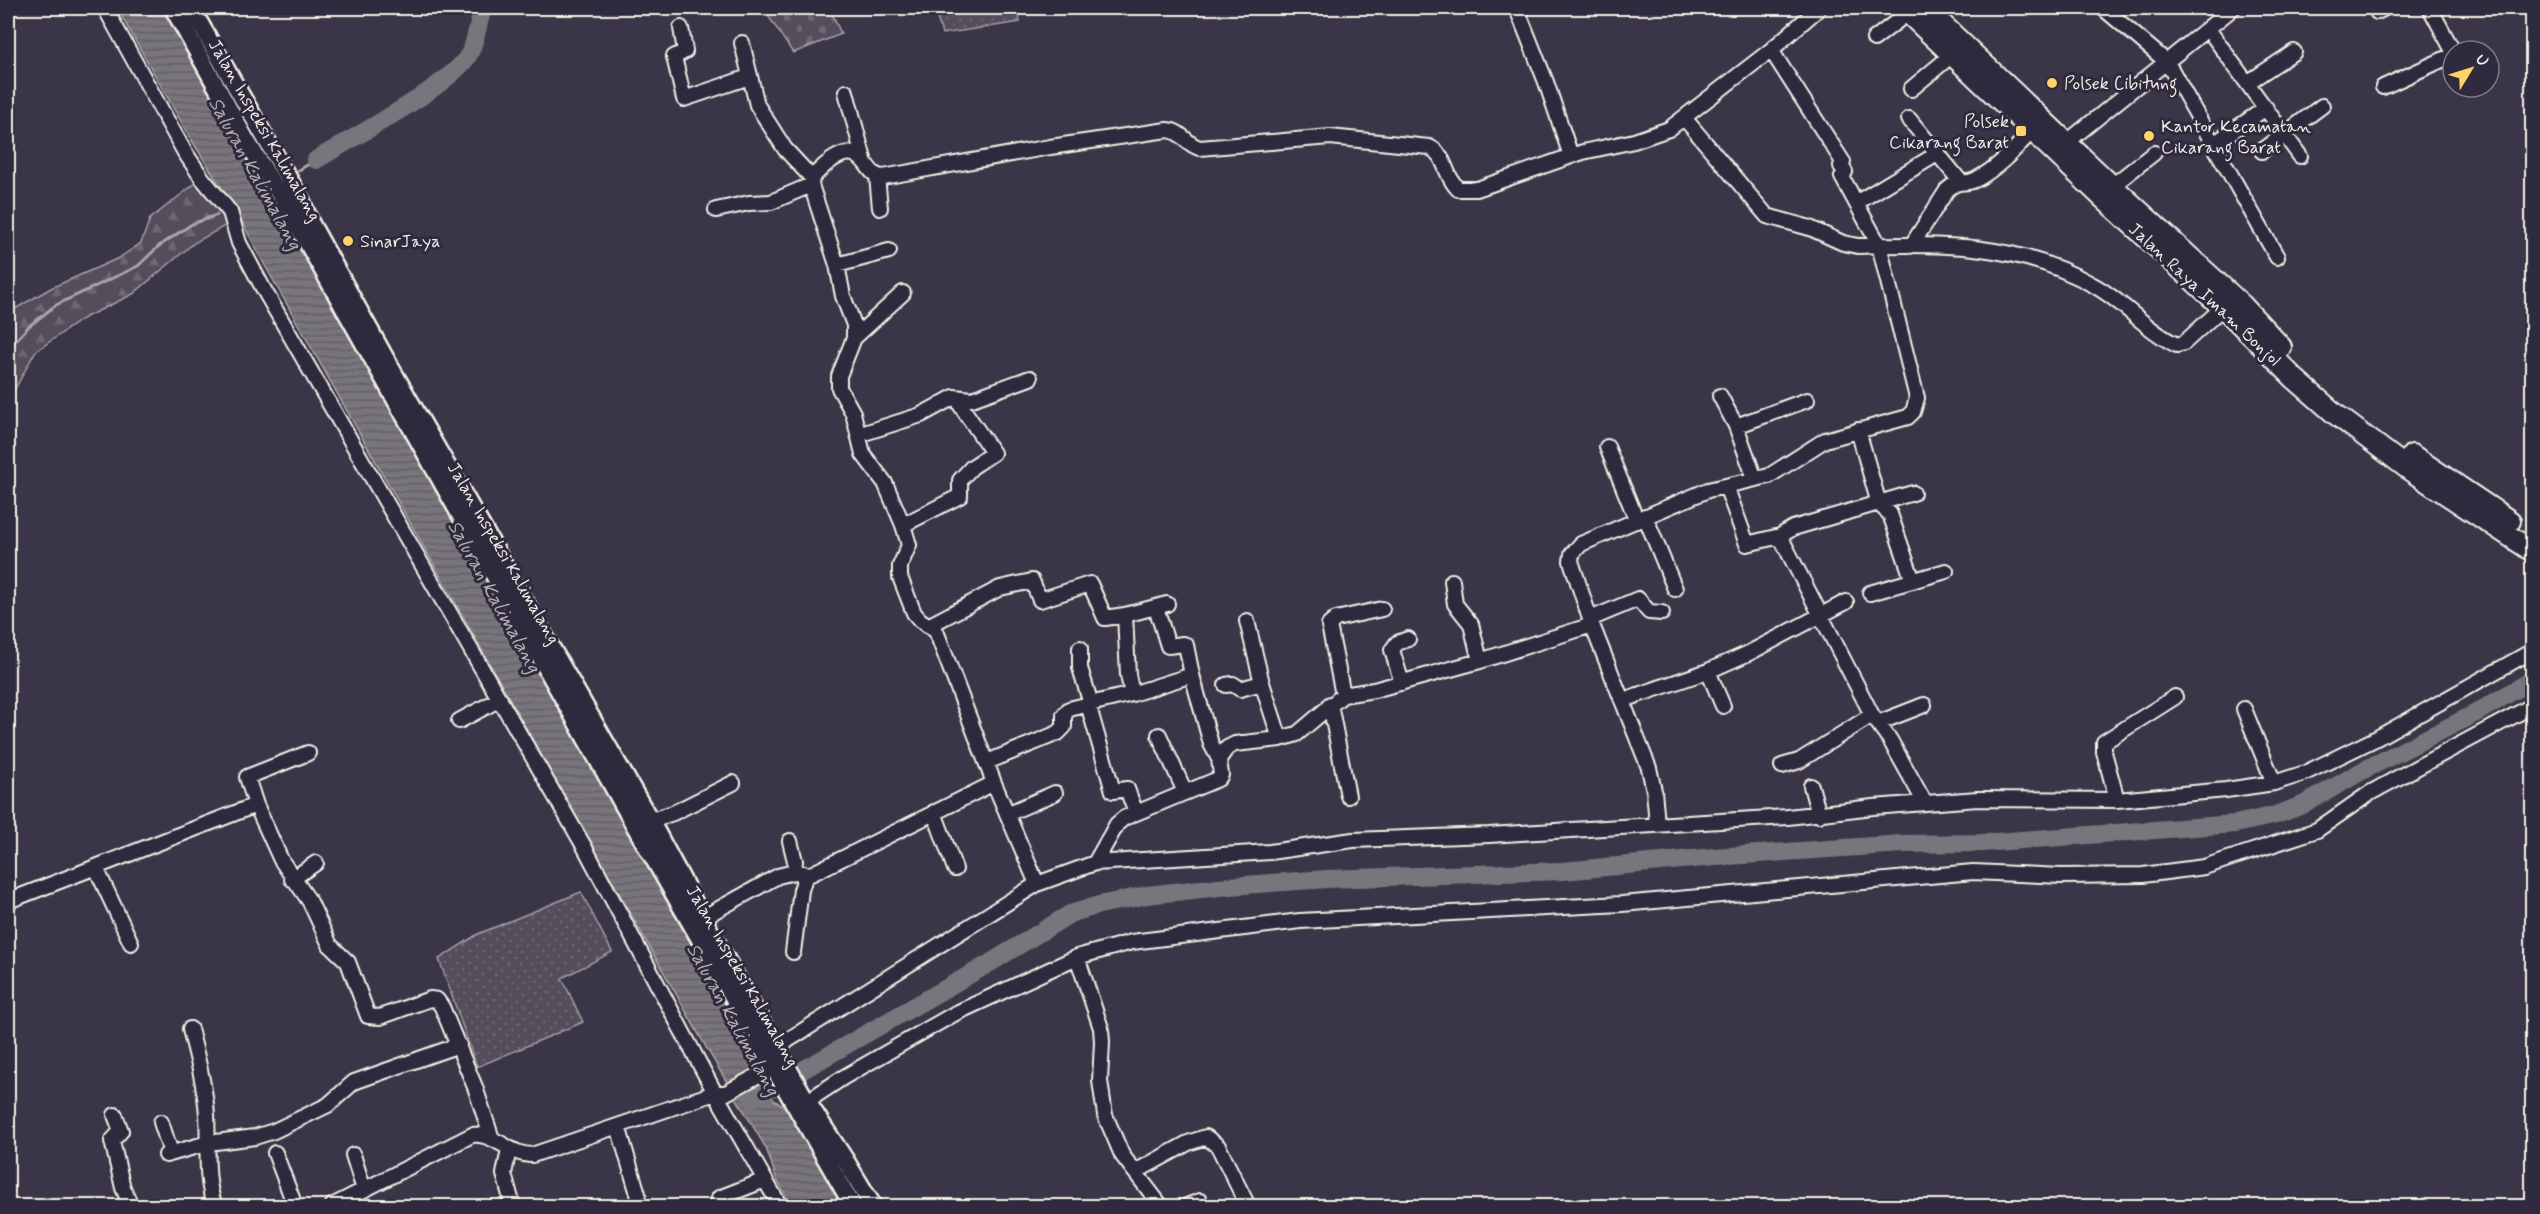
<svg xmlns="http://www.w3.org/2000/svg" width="2540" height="1214" font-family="Mynerve,sans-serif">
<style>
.grass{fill:url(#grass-dots);stroke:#a4a0a2;stroke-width:1.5}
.forest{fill:url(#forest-firs);stroke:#a4a0a2;stroke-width:1.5}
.cemetery{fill:url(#cemetery-stones);stroke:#a4a0a2;stroke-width:1.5}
.water{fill:url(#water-rules);stroke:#aaa6a7;stroke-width:1.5}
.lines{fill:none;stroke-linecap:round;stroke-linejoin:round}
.stream{stroke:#aaa6a7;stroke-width:3}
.river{stroke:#78747b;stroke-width:18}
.minor-casing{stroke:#f4f1e8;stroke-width:18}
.major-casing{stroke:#f4f1e8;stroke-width:21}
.highway-casing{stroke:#f4f1e8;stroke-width:24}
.minor{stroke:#2f2a3d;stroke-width:14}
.major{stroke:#2f2a3d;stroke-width:16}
.highway{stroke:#2f2a3d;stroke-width:20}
.poi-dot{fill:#ffd166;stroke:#2f2a3d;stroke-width:2}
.labels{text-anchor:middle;stroke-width:6;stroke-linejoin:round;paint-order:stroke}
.poi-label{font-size:18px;fill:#f4f1e8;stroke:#2f2a3d;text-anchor:start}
.street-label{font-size:18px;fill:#f4f1e8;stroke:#2f2a3d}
.water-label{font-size:20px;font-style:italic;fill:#b6b2b2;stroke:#2f2a3d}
</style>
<defs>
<pattern id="grass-dots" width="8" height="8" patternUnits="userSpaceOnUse" patternTransform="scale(1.5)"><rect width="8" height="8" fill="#534e5c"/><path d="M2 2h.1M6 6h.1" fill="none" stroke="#6c6873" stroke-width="1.8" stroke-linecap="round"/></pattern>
<pattern id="forest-firs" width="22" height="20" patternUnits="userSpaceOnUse" patternTransform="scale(1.5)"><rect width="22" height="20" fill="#534e5c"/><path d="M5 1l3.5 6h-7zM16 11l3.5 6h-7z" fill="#6c6873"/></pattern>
<pattern id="cemetery-stones" width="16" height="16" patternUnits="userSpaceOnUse" patternTransform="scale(1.5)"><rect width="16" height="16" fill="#534e5c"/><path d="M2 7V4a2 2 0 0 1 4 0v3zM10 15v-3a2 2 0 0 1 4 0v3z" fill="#6c6873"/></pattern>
<pattern id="water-rules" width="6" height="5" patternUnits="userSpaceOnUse" patternTransform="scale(1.5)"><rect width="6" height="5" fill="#78747b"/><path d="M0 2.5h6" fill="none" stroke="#636063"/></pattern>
</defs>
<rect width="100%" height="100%" fill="#3b3647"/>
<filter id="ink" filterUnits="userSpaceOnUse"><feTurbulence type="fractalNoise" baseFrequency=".0167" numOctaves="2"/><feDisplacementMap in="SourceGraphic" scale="12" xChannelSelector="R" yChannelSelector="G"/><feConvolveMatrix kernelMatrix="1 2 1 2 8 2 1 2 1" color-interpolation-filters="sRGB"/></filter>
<g filter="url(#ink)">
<!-- grass -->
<path class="grass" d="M 934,8 L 1018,8 L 1020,22 L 942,34 Z
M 581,892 L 612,952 L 562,978 L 583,1022 L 477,1067 L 439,959 L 478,934 Z"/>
<!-- forest -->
<path class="forest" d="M 201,179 L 232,222 L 194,243 L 133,294 L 82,319 L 35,352 L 8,402 L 8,313 L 51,288 L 119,258 L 141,243 L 150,219 Z"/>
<!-- cemetery -->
<path class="cemetery" d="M 763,8 L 830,8 L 841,34 L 793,53 Z"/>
<!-- water -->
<path class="water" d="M 117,8 L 165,8 L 736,1024 L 758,1053 L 758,1071 L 773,1099 L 791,1112 L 845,1206 L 792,1206 L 777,1180 L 766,1148 L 706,1047 L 263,262 L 238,214 L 191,139 Z"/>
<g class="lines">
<!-- stream -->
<path class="stream" d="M 297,171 L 316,160
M 8,349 L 29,326 L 56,305 L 138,266 L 159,246 L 192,224 L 217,215"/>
<!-- river -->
<path class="river" d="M 316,160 C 350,139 450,86 468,56 C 476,43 478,23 483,8
M 752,1099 L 990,963 L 1070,914 L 1099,905 L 1147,895 L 1229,886 L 1327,879 L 1563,871 L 1714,857 L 1902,844 L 1982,843 L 2235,824 L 2276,815 L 2305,804 L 2362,771 L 2476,713 L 2532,680"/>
<!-- minor casing -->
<g class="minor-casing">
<path id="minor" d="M 105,8 L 184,151 L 202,178 L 230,212 L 239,243 L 264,290 L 585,848 L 715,1093 L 780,1206
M 1523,8 L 1519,14 L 1546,82 L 1571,156
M 2103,8 L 2167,62 L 2277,257
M 2430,8 L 2453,51
M 2377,12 L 2385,8
M 681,28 L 685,51 L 674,57 L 684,99 L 749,77
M 2208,29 L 2300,156
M 1874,39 L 1909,12
M 742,43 L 757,105 L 785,149 L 812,178
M 2247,83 L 2294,52
M 2383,87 L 2453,55
M 1911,89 L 1953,54
M 846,92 L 865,163
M 1685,119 L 1767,216 L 1810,228 L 1843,243 L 1858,246 C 1942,243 2020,243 2095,286 C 2124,302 2147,331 2177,345 L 2184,343 L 2222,308
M 1909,119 L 1960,181
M 2066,143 L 2233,8
M 2215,143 L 2266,108
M 2262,151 L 2322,106
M 877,176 L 880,208
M 2112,186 L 2154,153
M 1856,203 L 1937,154
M 716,210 L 749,203 L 771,202 L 811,185
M 1911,246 L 1947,190 C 1959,178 1965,186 1977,179 C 1999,167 2015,149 2032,131
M 837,265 L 889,251
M 854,338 L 903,293
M 1720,396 L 1736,426 L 1755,479
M 1736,426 L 1807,400
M 1858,430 L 1879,504 L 1890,514 L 1913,581
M 858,435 L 921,415 L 954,397 L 972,399 L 1030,378
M 1607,447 L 1637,521
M 1726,486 L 1747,544 L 1780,536
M 1913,493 L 1793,528 L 1780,536 L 1872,715 L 1890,740 L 1925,803
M 1645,516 L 1675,589
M 903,525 L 960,496 L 960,480 L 972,467 L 993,453 L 961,406 L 967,399
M 1452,581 L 1455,604 L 1471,624 L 1480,661
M 1870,593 L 1946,571
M 1156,607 L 1168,646 L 1183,644 L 1186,645 L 1192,675
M 1590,619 L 1638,599 L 1649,612 L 1662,613
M 1247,621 L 1262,683 L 1280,739
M 930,625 L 1000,588 L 1032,581 L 1040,600 L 1090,584 L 1105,618 L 1125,615
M 1080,648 L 1080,668 L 1091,704
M 1708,671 L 1723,706
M 1402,683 L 1392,650 L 1397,643 L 1408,639
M 1226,685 L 1233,684 L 1240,689 L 1262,683
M 1132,694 L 1128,675 L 1125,615 L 1167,604
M 1343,695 L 1329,625 L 1336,619 L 1382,609
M 1623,700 L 1708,671 L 1749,653 L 1846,602
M 1088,704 L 1113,791 L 1127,789 L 1136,813
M 1330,704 L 1348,796
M 2244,709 L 2274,783
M 459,721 L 500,699
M 1878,723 L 1924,705
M 1159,735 L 1185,792
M 987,762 L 1058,733 L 1064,727 L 1064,715 L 1069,709 L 1132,694 L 1192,675 L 1211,744 L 1219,759
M 1782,766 L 1799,761 L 1872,715
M 1811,786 L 1819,815
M 2117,800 L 2104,752 L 2104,742 L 2175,697
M 256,805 L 247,777 L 308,753
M 934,812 L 955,869
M 1007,814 L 1055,793
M 642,823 L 673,813 L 733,783
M 1657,824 L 1654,791 L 1649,768 L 1592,625 L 1571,561 L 1572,554 L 1581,544 L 1708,490 L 1769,476 L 1825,440 L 1908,417 L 1913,412 L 1917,398 L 1879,245 L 1842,177 L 1845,172 L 1841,166 L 1843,162 L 1771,50
M 790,841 L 795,861 L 794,872
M 1095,863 L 1117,824 L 1124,818 L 1218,779 L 1221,775 L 1219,759 L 1227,748 L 1235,744 L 1280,739 L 1297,734 L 1343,695 L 1374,690 L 1480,661 L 1592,625
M 96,868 L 131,943
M 292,879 L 316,863
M 1037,884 L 994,783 L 936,631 L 920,620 L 914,613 L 900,577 L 900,566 L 909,545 L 903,525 L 885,483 L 863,454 L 853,413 L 839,388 L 839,376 L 854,338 L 854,325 L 843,296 L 837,265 L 811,185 L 812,178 C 822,167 844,145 859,157 C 869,164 870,176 883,177 L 1050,147 L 1167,130 C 1183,131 1186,145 1200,148 L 1330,137 L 1429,147 C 1447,155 1444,176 1458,189 L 1477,189 L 1583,152 L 1634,141 L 1669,129 L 1771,50 L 1819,8
M 8,901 L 256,805 L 281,860 L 310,902 L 330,945 L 348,962 L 368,1016 L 380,1017 L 430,999 L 437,1000 L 442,1007 L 475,1087 L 492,1139
M 695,922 L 778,876 L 794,872 L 811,874 L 994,783
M 793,952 L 801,890 L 806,874
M 1077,957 L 1101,1028 L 1102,1042 L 1100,1081 L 1105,1115 L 1122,1155 L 1161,1206
M 190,1029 C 197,1057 205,1086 207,1115 C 209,1145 204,1178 215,1206
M 800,1106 L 844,1077 L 954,1014 L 1077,957 L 1132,942 L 1300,921 L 1622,904 L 1973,872 L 2061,876 L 2143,875 L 2204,867 L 2317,830 L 2370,793 L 2401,776 L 2532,706
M 115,1115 L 121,1131 L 112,1141 L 123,1188 L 131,1206
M 161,1122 L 171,1153
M 618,1126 L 638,1194
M 509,1149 L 504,1174 L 513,1206
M 275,1153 L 295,1206
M 166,1155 L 208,1143 L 255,1137 L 274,1131 L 328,1105 L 354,1082 L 459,1045
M 353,1155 L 364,1190
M 1135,1172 L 1188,1143 L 1206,1137 L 1218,1146 L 1248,1206
M 719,1198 L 765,1180
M 332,1206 L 472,1135 C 494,1132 509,1155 532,1155 L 715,1093 L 726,1093 L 768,1070 L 772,1066 L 777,1051 L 788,1040 L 1037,884 L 1095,863 L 1270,852 L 1353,840 L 1489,835 L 1788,817 L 1873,807 L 1978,799 L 2117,800 L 2226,790 L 2274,783 L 2305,773 L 2375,739 L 2532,651
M 1187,1206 L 1200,1201"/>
</g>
<!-- major casing -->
<g class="major-casing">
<path id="major" d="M 173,8 L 246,140 L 289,210 L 635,826 L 853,1206
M 191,8 L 302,202 L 310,222 L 388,363 L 650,820 L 702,917 L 806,1100 L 803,1117
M 806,1100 L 844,1158 L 873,1206"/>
</g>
<!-- highway casing -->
<g class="highway-casing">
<path id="highway" d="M 1903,8 L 2102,197 L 2231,315 L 2294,378 L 2334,413 L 2411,471 L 2532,551
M 1925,8 L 2112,186 L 2242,305 L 2281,347
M 2412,455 L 2510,521"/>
</g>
<!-- minor -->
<use href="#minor" class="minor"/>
<!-- major -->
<use href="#major" class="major"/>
<!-- highway -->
<use href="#highway" class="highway"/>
</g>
</g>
<!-- markers -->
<g class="poi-dot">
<circle cx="2052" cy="83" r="6"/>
<rect x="2015" y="125" width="12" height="12" rx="3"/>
<circle cx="2149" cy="136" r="6"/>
<circle cx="348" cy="241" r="6"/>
</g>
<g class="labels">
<!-- poi labels -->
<g class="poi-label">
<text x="2064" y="89">Polsek Cibitung</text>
<text x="2009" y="127" text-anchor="end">Polsek<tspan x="2009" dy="21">Cikarang Barat</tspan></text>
<text x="2161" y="132">Kantor Kecamatan<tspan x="2161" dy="21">Cikarang Barat</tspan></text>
<text x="360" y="247">SinarJaya</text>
</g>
<!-- street labels -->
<g class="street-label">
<text transform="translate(265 130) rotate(60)" y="6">Jalan Inspeksi Kalimalang</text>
<text transform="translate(2205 294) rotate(43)" y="6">Jalan Raya Imam Bonjol</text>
<text transform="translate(504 553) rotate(60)" y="6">Jalan Inspeksi Kalimalang</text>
<text transform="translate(743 976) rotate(60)" y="6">Jalan Inspeksi Kalimalang</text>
</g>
<!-- water labels -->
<g class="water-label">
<text transform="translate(256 173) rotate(61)" y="7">Saluran Kalimalang</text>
<text transform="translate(495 596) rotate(61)" y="7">Saluran Kalimalang</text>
<text transform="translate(734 1019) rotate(61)" y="7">Saluran Kalimalang</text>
</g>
</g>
<!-- margin -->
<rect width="2540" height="1214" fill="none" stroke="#2f2a3d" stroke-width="30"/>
<rect x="15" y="15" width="2510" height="1184" fill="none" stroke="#f4f1e8" stroke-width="2" filter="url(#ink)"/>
<!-- north arrow -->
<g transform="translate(2471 69) rotate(52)"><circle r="28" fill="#2f2a3d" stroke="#7e7a81" stroke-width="1.5"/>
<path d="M0-4.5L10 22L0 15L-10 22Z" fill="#ffd166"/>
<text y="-9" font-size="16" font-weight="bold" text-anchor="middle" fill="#f4f1e8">U</text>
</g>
</svg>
